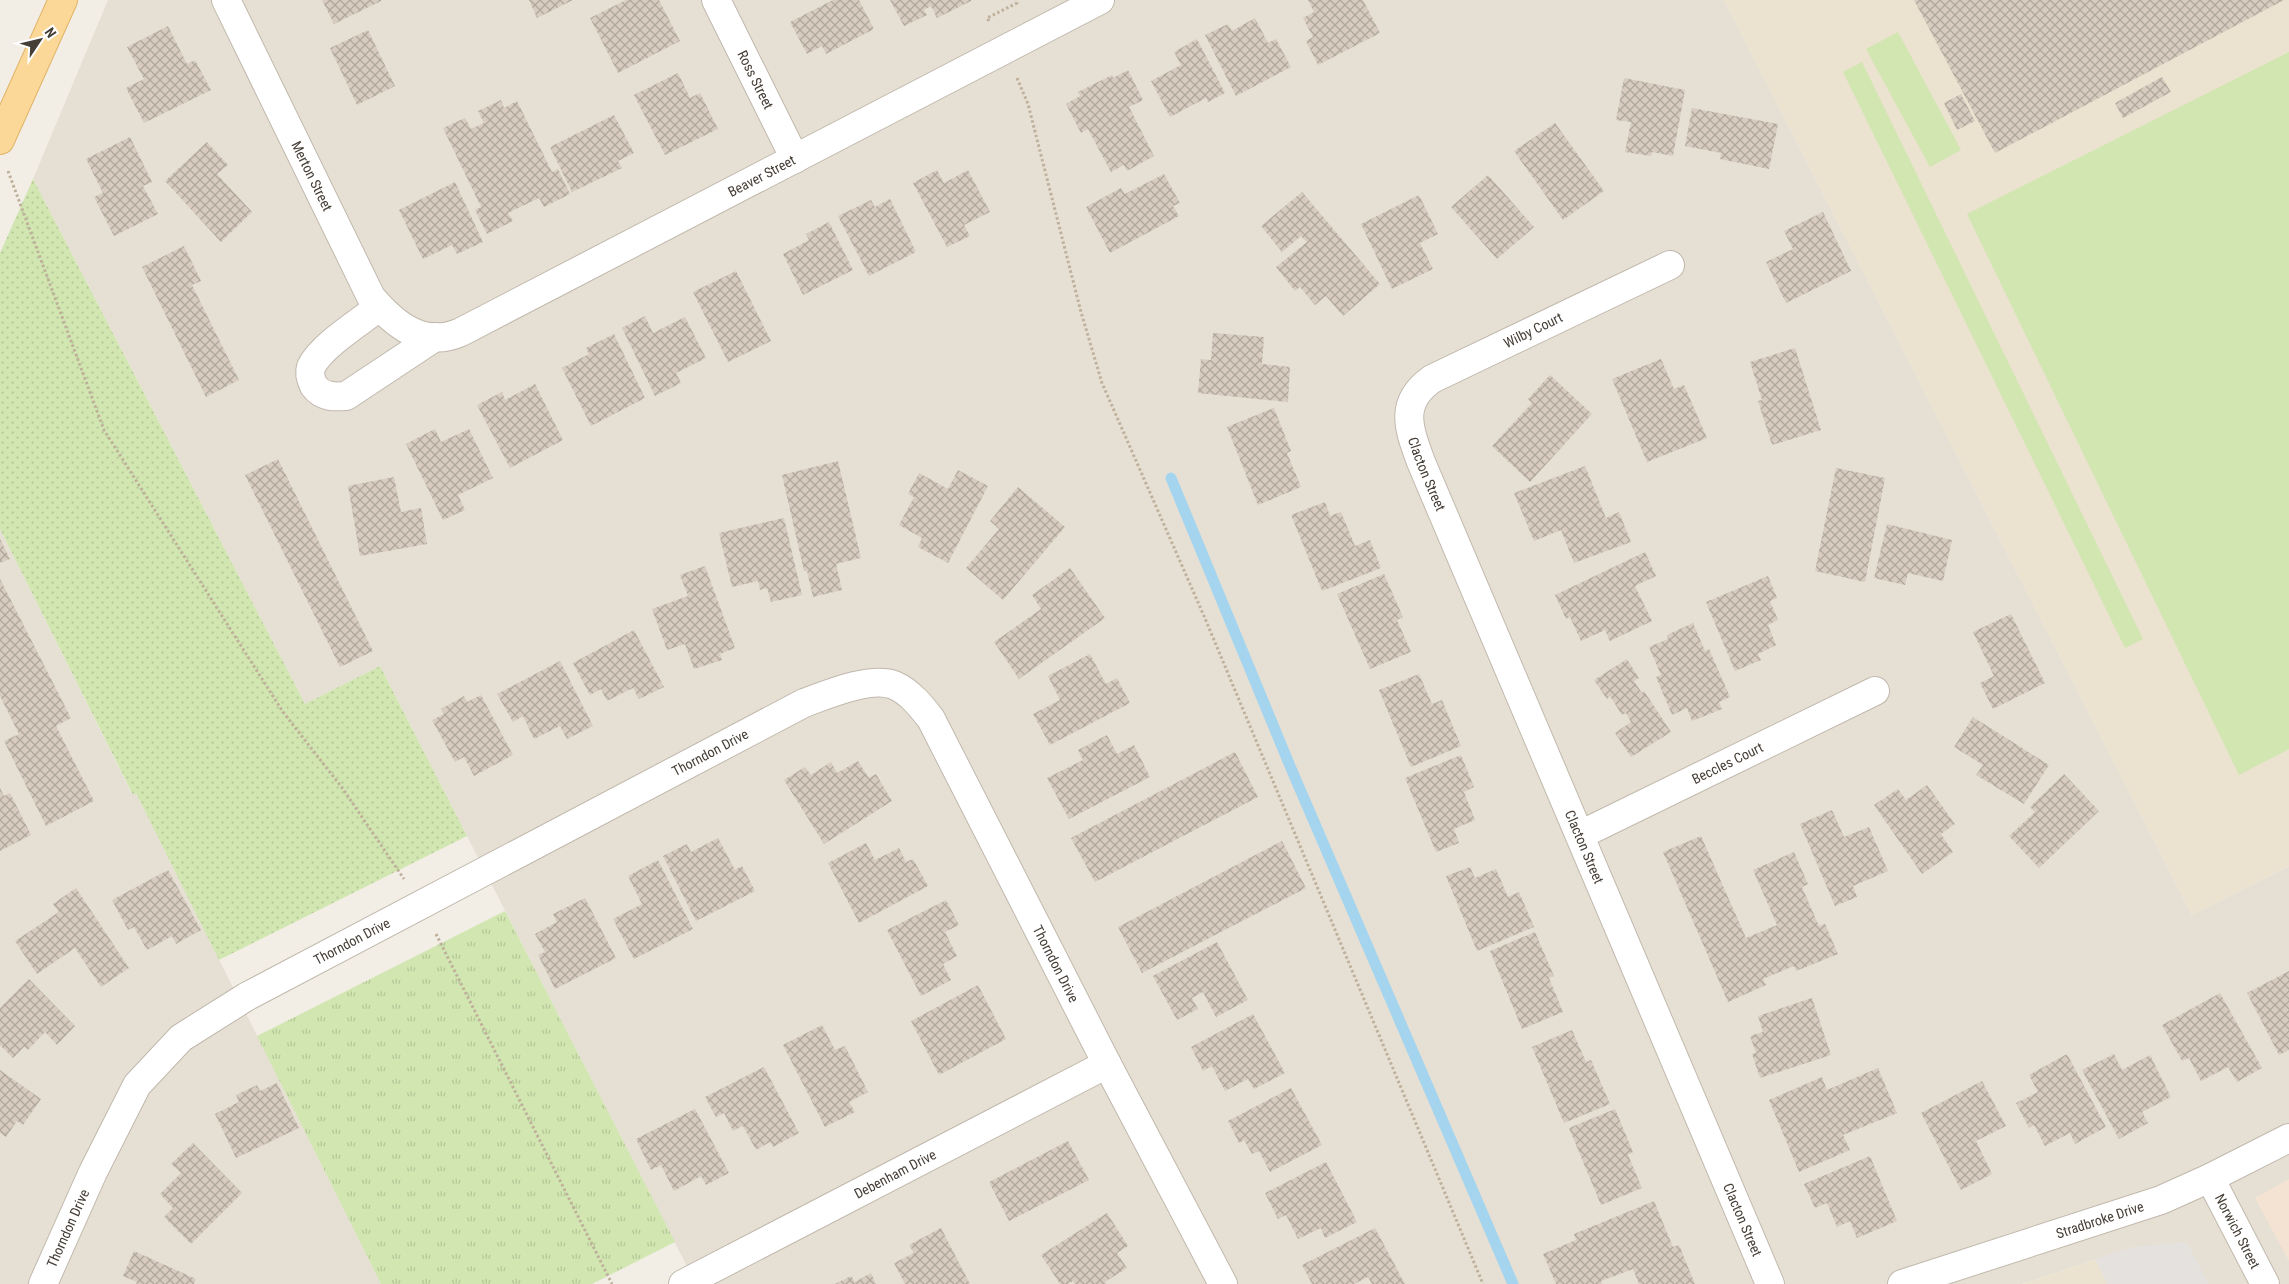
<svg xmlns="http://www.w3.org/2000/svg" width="2289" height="1284" font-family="'Roboto Condensed',sans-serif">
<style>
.residential{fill:#e6e0d4}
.commercial{fill:#f4e3d2}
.education{fill:#ebe2d0}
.grass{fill:url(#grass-dots)}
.park{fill:url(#park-tufts)}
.pitch{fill:#d1e6b0}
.parking{fill:#e4e1de}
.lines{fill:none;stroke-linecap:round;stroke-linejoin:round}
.stream{stroke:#a4d4ee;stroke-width:11}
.building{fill:url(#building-cross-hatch)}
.minor-casing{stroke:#c1b8ac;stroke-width:30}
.major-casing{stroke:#e0b467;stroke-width:30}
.path{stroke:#bfb09b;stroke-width:3;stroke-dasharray:2.5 2.5;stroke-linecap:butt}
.minor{stroke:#fff;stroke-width:28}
.major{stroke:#fbd897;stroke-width:28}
.labels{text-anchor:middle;stroke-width:4;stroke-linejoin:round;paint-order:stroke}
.street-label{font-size:14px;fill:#453e36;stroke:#fff}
</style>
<defs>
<pattern id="grass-dots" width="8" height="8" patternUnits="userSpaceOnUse" patternTransform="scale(1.25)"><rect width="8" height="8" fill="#d1e6b0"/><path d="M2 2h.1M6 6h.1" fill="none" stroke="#b5c698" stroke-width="1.8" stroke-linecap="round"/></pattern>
<pattern id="park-tufts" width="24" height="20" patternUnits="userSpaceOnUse" patternTransform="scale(1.25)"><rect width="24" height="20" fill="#d1e6b0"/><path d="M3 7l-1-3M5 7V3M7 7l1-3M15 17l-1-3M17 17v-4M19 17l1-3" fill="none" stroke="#b5c698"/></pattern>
<pattern id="building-cross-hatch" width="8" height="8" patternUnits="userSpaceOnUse" patternTransform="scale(1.25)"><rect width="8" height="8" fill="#d7ccbf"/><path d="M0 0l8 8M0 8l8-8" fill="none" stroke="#b0a79c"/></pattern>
</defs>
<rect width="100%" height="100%" fill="#f2eee6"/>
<!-- residential -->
<path class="residential" d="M 108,0 L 1724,0 L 2192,915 L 2289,866 L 2289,1284 L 2209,1284 L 2133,1247 L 2022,1284 L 696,1284 L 380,666 L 305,704 L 33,179 Z
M 0,529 L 132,794 L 136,793 L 381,1284 L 0,1284 Z"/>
<!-- commercial -->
<path class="commercial" d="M 2289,1179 L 2289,1261 L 2255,1198 Z"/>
<!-- education -->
<path class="education" d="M 1724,0 L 2289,0 L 2289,866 L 2192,915 Z
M 2187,1242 L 2209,1284 L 2023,1284 L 2133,1247 Z"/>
<!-- grass -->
<path class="grass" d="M 33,179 L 305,704 L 380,666 L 467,836 L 219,960 L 136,793 L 133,795 L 0,529 L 0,253 Z"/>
<!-- park -->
<path class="park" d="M 505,911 L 675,1242 L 592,1284 L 381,1284 L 257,1036 Z"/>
<!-- pitch -->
<path class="pitch" d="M 1898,32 L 1961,150 L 1930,167 L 1866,49 Z
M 2289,52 L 2289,749 L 2239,775 L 1967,214 Z
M 1862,62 L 2143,639 L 2125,648 L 1843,72 Z"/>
<!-- parking -->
<path class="parking" d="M 2187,1242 L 2209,1284 L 2107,1284 L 2095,1259 L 2133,1247 Z"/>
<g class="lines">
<!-- stream -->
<path class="stream" d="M 1171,478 L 1290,766 L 1513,1284"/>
</g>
<!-- building -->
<path class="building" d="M 322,0 L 381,0 L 381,1 L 334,24 Z
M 529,0 L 573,0 L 537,18 Z
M 626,0 L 659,0 L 680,41 L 618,73 L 590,18 Z
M 833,0 L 859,0 L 874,29 L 826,54 L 822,46 L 807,54 L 790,22 Z
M 890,0 L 971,0 L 971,1 L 937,18 L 931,6 L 924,10 L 927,15 L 904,26 Z
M 1308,0 L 1363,0 L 1380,33 L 1318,65 L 1306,41 L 1313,37 L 1303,18 L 1314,12 Z
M 1914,0 L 2284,0 L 1995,153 Z
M 1255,18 L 1268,43 L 1276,39 L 1291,67 L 1236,96 L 1205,35 L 1228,24 L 1232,31 Z
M 168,26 L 187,64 L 195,60 L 211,90 L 144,123 L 126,88 L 144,79 L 127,47 Z
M 368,30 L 395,86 L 357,105 L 330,48 Z
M 1197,39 L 1225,93 L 1208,102 L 1206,98 L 1170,117 L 1151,81 L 1181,65 L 1174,52 Z
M 1128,70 L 1143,100 L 1129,107 L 1154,156 L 1127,171 L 1124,165 L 1111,172 L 1088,129 L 1081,133 L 1066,104 L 1080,96 L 1078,92 L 1112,75 L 1113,78 Z
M 678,73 L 690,98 L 700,93 L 718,129 L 665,155 L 634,95 Z
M 2162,77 L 2171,92 L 2123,118 L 2115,103 Z
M 1624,78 L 1685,90 L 1673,156 L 1652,152 L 1651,156 L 1625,152 L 1631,122 L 1616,120 Z
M 1961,94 L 1975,121 L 1957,130 L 1944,103 Z
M 501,100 L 504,108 L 517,101 L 552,172 L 558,169 L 570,194 L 544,207 L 539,198 L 508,213 L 513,221 L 487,234 L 475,210 L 481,207 L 443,128 L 465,118 L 471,129 L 484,123 L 478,111 Z
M 1692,108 L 1778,124 L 1769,169 L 1720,159 L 1721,153 L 1685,146 Z
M 614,115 L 634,153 L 618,161 L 622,168 L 572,192 L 550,147 Z
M 1555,123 L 1604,191 L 1563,220 L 1514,151 Z
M 130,137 L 152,182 L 143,186 L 158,214 L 114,236 L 94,197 L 103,193 L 86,159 Z
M 207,142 L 228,165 L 217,174 L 252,212 L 221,242 L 165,181 Z
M 937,170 L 944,183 L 968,170 L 990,212 L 964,225 L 970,236 L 947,247 L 913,183 Z
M 1164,174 L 1180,203 L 1173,206 L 1179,216 L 1110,253 L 1086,207 L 1121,188 L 1125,194 Z
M 1488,175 L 1534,227 L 1497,259 L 1451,207 Z
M 455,182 L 483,242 L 457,254 L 452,245 L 423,259 L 399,210 Z
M 1302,192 L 1380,284 L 1343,316 L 1326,296 L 1315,305 L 1300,287 L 1295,291 L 1276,267 L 1307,242 L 1301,236 L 1282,252 L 1261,226 Z
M 1419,195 L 1438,234 L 1420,243 L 1433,269 L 1392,289 L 1361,224 Z
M 890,199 L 916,252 L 869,276 L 838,216 L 871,200 L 875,207 Z
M 1823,212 L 1851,271 L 1786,303 L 1766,262 L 1793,249 L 1784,231 Z
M 829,222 L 853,270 L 803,295 L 783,254 L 809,240 L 806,234 Z
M 184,246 L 201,281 L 192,285 L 239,380 L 206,397 L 142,267 Z
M 736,271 L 771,341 L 728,362 L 693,292 Z
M 645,316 L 653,333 L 685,317 L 706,358 L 676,373 L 681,383 L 655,396 L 622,328 Z
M 1213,333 L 1264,337 L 1262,364 L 1290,367 L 1288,402 L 1198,393 L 1201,359 L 1211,360 Z
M 614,334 L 645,398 L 591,426 L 562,368 L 589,354 L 586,348 Z
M 1795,348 L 1821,430 L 1772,445 L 1758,401 L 1762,400 L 1750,362 Z
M 1661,359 L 1674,389 L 1684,385 L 1707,438 L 1647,462 L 1612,379 Z
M 1550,375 L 1592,414 L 1530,482 L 1492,446 L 1532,403 L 1528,399 Z
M 535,384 L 563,440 L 510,468 L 477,405 L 502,392 L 505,400 Z
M 1274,408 L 1291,451 L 1287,453 L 1301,487 L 1258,505 L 1227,427 Z
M 435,429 L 441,442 L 469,429 L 493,478 L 458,495 L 465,510 L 443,520 L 406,444 Z
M 278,459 L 373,651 L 340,667 L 245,475 Z
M 838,461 L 861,558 L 836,564 L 842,590 L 813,597 L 807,571 L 804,571 L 782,475 Z
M 1585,466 L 1606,518 L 1619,512 L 1631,542 L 1574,563 L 1561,530 L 1534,541 L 1514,493 Z
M 1836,468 L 1885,478 L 1865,582 L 1815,571 Z
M 958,470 L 988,486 L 948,563 L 918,547 L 922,538 L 899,525 L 914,497 L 908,494 L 919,473 L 948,489 Z
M 394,477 L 401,512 L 421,508 L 427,544 L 360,556 L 348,486 Z
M 1018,487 L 1065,527 L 1003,600 L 966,568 L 999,529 L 990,521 Z
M 1325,502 L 1330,516 L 1341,512 L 1355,546 L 1370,540 L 1381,568 L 1322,591 L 1291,515 Z
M 784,518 L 802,595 L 771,602 L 767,588 L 760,590 L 758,581 L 732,587 L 719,533 Z
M 1887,524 L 1952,540 L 1943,581 L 1908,573 L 1905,585 L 1874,578 Z
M 0,539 L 10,559 L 0,563 Z
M 1645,552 L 1656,576 L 1635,586 L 1652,621 L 1610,641 L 1605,630 L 1581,641 L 1570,617 L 1566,619 L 1555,595 Z
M 705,566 L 735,648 L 720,654 L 722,660 L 694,669 L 685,644 L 667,650 L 652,609 L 688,596 L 680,575 Z
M 1070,568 L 1105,618 L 1019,679 L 994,642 L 1041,609 L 1032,595 Z
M 1384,574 L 1403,617 L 1397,620 L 1411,652 L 1370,669 L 1337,594 Z
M 1768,576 L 1777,598 L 1770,601 L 1778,620 L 1768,625 L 1776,645 L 1758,654 L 1761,660 L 1735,671 L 1706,602 Z
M 0,579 L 71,718 L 56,726 L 94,801 L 46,826 L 4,741 L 19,734 L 0,696 Z
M 2011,614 L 2045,683 L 1993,709 L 1980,683 L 1994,676 L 1973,632 Z
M 1693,623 L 1705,651 L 1709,649 L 1730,697 L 1719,702 L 1722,709 L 1692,721 L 1687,708 L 1672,715 L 1656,677 L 1661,675 L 1649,647 L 1668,639 L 1667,635 Z
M 634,630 L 664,687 L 639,699 L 633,688 L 607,701 L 601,689 L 590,695 L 573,663 Z
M 1090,654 L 1106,684 L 1117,678 L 1130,703 L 1050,745 L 1033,714 L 1060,700 L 1048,676 Z
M 1627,659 L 1639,678 L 1634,681 L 1642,693 L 1644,691 L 1671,732 L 1631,757 L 1615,733 L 1631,722 L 1626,713 L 1622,715 L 1610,696 L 1607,699 L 1594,680 Z
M 560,661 L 593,726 L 567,739 L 560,726 L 534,739 L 523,716 L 513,722 L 497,694 Z
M 1419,674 L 1432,704 L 1442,700 L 1461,746 L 1411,767 L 1379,690 Z
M 481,695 L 513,755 L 474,776 L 464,757 L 455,762 L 432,720 L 444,714 L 441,709 L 464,696 L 467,702 Z
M 1973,717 L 2049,765 L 2024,804 L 1976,775 L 1983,765 L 1954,747 Z
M 1107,735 L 1117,754 L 1134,745 L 1150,777 L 1069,819 L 1047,778 L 1083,760 L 1078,750 Z
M 1235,752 L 1258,797 L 1095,882 L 1071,838 Z
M 1461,755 L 1474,787 L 1464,792 L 1475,820 L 1454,829 L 1459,843 L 1436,852 L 1405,778 Z
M 858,761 L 869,778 L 876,774 L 892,801 L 824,844 L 784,780 L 805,767 L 811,775 L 831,762 L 837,773 Z
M 2064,774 L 2099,811 L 2039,868 L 2009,836 L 2035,812 L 2030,807 Z
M 1927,785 L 1955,824 L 1941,834 L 1953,852 L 1922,874 L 1874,805 L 1898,789 L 1906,800 Z
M 0,788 L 4,796 L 10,793 L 31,835 L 0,851 Z
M 1832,810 L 1844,837 L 1869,827 L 1888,871 L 1853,886 L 1857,897 L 1835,906 L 1800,824 Z
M 1701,836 L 1746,938 L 1777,925 L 1753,870 L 1794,852 L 1808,884 L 1802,887 L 1819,926 L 1825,924 L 1838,954 L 1796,971 L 1794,966 L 1763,979 L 1766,985 L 1728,1002 L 1663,852 Z
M 718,838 L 735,870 L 742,866 L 755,891 L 696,921 L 663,856 L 687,844 L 691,852 Z
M 1282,841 L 1306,888 L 1142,973 L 1118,927 Z
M 866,843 L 875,860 L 899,848 L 906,862 L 913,859 L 928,886 L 859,923 L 828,863 Z
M 658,860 L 693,929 L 634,959 L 613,919 L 642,904 L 628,876 Z
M 1470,867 L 1475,878 L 1496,869 L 1508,897 L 1519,892 L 1534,927 L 1477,951 L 1446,876 Z
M 168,870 L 201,930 L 176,944 L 172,936 L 147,950 L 134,927 L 128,930 L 112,900 Z
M 76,888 L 129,968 L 101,987 L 75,948 L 37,974 L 15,941 L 59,912 L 53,904 Z
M 585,898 L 616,958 L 555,989 L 538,955 L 545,952 L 535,934 L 557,922 L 553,914 Z
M 946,900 L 959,925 L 945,932 L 957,956 L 943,964 L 951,980 L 921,996 L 887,930 Z
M 1535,932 L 1554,976 L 1549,978 L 1563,1012 L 1522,1029 L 1490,951 Z
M 1217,942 L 1248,1000 L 1216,1017 L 1203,992 L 1192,998 L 1198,1009 L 1177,1020 L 1153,976 Z
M 2289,971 L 2289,1050 L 2279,1055 L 2247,993 Z
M 29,979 L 75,1026 L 57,1045 L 45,1032 L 28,1050 L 24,1047 L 13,1058 L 0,1045 L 0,1008 Z
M 978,985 L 1006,1039 L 939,1075 L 911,1021 Z
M 2220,993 L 2262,1068 L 2237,1082 L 2228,1067 L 2201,1081 L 2189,1058 L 2182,1061 L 2162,1025 Z
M 1812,998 L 1831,1055 L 1760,1078 L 1752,1054 L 1756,1053 L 1750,1036 L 1763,1032 L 1758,1016 Z
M 1253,1014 L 1285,1073 L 1254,1089 L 1248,1079 L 1225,1091 L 1212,1066 L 1203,1071 L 1191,1047 Z
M 822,1025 L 835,1050 L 845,1046 L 868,1092 L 849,1102 L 855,1112 L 825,1127 L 783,1045 Z
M 1572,1030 L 1586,1062 L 1591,1060 L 1610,1104 L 1564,1123 L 1532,1047 Z
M 2067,1054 L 2106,1127 L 2075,1144 L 2070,1133 L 2045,1146 L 2034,1125 L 2029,1128 L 2016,1103 L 2038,1092 L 2029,1075 Z
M 2114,1054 L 2122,1070 L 2150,1055 L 2171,1097 L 2142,1112 L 2148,1123 L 2119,1139 L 2082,1070 Z
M 764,1067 L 799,1133 L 773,1147 L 770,1142 L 756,1150 L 743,1126 L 733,1131 L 724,1113 L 716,1117 L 705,1097 Z
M 1878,1068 L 1897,1113 L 1843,1135 L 1850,1150 L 1799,1172 L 1769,1100 L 1822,1077 L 1827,1090 Z
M 0,1070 L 41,1099 L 23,1125 L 17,1121 L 6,1137 L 0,1133 Z
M 1982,1081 L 2006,1126 L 1976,1141 L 1992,1174 L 1961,1190 L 1921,1113 Z
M 277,1083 L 299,1128 L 236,1158 L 215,1114 L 239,1102 L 236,1095 L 257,1085 L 260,1091 Z
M 1291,1088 L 1322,1145 L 1270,1172 L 1259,1151 L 1252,1154 L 1244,1140 L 1239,1143 L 1228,1121 Z
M 695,1109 L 729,1173 L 706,1185 L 701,1176 L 674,1191 L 661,1165 L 651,1170 L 636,1139 Z
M 1615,1109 L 1633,1152 L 1628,1155 L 1642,1188 L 1601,1205 L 1569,1128 Z
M 1068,1141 L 1089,1180 L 1009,1221 L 989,1182 Z
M 193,1143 L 242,1193 L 191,1244 L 164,1217 L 173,1208 L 160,1194 L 181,1173 L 171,1164 Z
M 1870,1156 L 1897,1221 L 1857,1238 L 1850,1221 L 1837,1227 L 1827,1203 L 1815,1208 L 1804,1184 Z
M 1326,1162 L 1357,1222 L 1325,1238 L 1321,1228 L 1298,1239 L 1286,1215 L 1278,1219 L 1265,1193 Z
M 1654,1201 L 1673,1247 L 1679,1245 L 1695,1284 L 1639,1284 L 1633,1269 L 1601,1281 L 1602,1284 L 1556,1284 L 1543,1254 L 1576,1240 L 1574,1234 Z
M 1107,1213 L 1128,1246 L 1117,1253 L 1127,1268 L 1105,1282 L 1106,1284 L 1075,1284 L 1073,1281 L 1068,1284 L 1060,1284 L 1041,1255 Z
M 941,1228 L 970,1284 L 905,1284 L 894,1263 L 914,1253 L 909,1245 Z
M 1375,1228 L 1405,1284 L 1372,1284 L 1368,1277 L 1354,1284 L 1312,1284 L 1302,1265 Z
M 134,1251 L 196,1279 L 194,1284 L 136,1284 L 137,1282 L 123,1276 Z
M 871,1273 L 876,1284 L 835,1284 L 851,1276 L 855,1282 Z"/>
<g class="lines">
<!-- minor casing -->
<g class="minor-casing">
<g id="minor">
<path id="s1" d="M 226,0 L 371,297 C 394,324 423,349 461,332 L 1100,0"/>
<path id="s2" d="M 716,0 L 795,159"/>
<path id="s3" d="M 1670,265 L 1432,379 C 1398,403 1409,429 1421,462 L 1770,1284"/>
<path d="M 379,307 C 360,322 321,346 311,367 C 309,373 311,380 314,386 C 322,397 334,397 346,396 L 435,337"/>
<path id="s4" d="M 1580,835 L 1875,691"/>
<path id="s5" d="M 2210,1178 L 2265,1284"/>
<path id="s6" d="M 43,1284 L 93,1172 L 137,1085 L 181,1038 L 246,997 L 804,703 C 826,695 870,676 894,685 C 910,692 921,706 931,719 L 1107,1064 L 1223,1284"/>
<path id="s7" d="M 683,1284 L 1107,1064"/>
<path id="s8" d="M 1902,1284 L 2161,1200 L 2210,1178 L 2289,1138"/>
</g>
</g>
<!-- major casing -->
<g class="major-casing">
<path id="major" d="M 0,140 L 63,0"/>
</g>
<!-- path -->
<path class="path" d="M 989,21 L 987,18 L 1017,3 L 1016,0
M 1017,78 L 1028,104 L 1081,312 L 1102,383 L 1204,616 L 1483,1284
M 8,171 L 104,430 L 283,712 L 343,789 L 404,879
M 436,934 L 612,1284"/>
<!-- minor -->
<use href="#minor" class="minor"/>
<!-- major -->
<use href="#major" class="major"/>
</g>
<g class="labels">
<!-- street labels -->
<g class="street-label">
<text dy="5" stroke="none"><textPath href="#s2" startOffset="89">Ross Street</textPath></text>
<text dy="5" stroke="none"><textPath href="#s1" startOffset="774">Beaver Street</textPath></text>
<text dy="5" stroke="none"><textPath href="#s1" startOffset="196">Merton Street</textPath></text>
<text transform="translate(1533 330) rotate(-26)" y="5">Wilby Court</text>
<text dy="5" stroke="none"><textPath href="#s3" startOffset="370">Clacton Street</textPath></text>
<text dy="5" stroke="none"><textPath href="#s6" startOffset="886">Thorndon Drive</textPath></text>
<text dy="5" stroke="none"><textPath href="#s4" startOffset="164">Beccles Court</textPath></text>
<text dy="5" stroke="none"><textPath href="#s3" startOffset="775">Clacton Street</textPath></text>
<text dy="5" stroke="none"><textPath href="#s6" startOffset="481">Thorndon Drive</textPath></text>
<text dy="5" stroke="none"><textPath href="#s6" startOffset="1411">Thorndon Drive</textPath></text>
<text dy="5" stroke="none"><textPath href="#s7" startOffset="239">Debenham Drive</textPath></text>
<text dy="5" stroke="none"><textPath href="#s3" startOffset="1180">Clacton Street</textPath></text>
<text dy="5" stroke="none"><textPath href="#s8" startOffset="208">Stradbroke Drive</textPath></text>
<text dy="5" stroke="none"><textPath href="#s6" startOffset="61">Thorndon Drive</textPath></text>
<text dy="5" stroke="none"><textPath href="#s5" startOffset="60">Norwich Street</textPath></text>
</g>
</g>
<!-- north arrow -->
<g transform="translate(40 40) rotate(55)" stroke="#ffffff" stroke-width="4" paint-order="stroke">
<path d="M0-4L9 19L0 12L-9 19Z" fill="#453e36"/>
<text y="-8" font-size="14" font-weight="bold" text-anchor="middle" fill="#453e36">N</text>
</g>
</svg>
